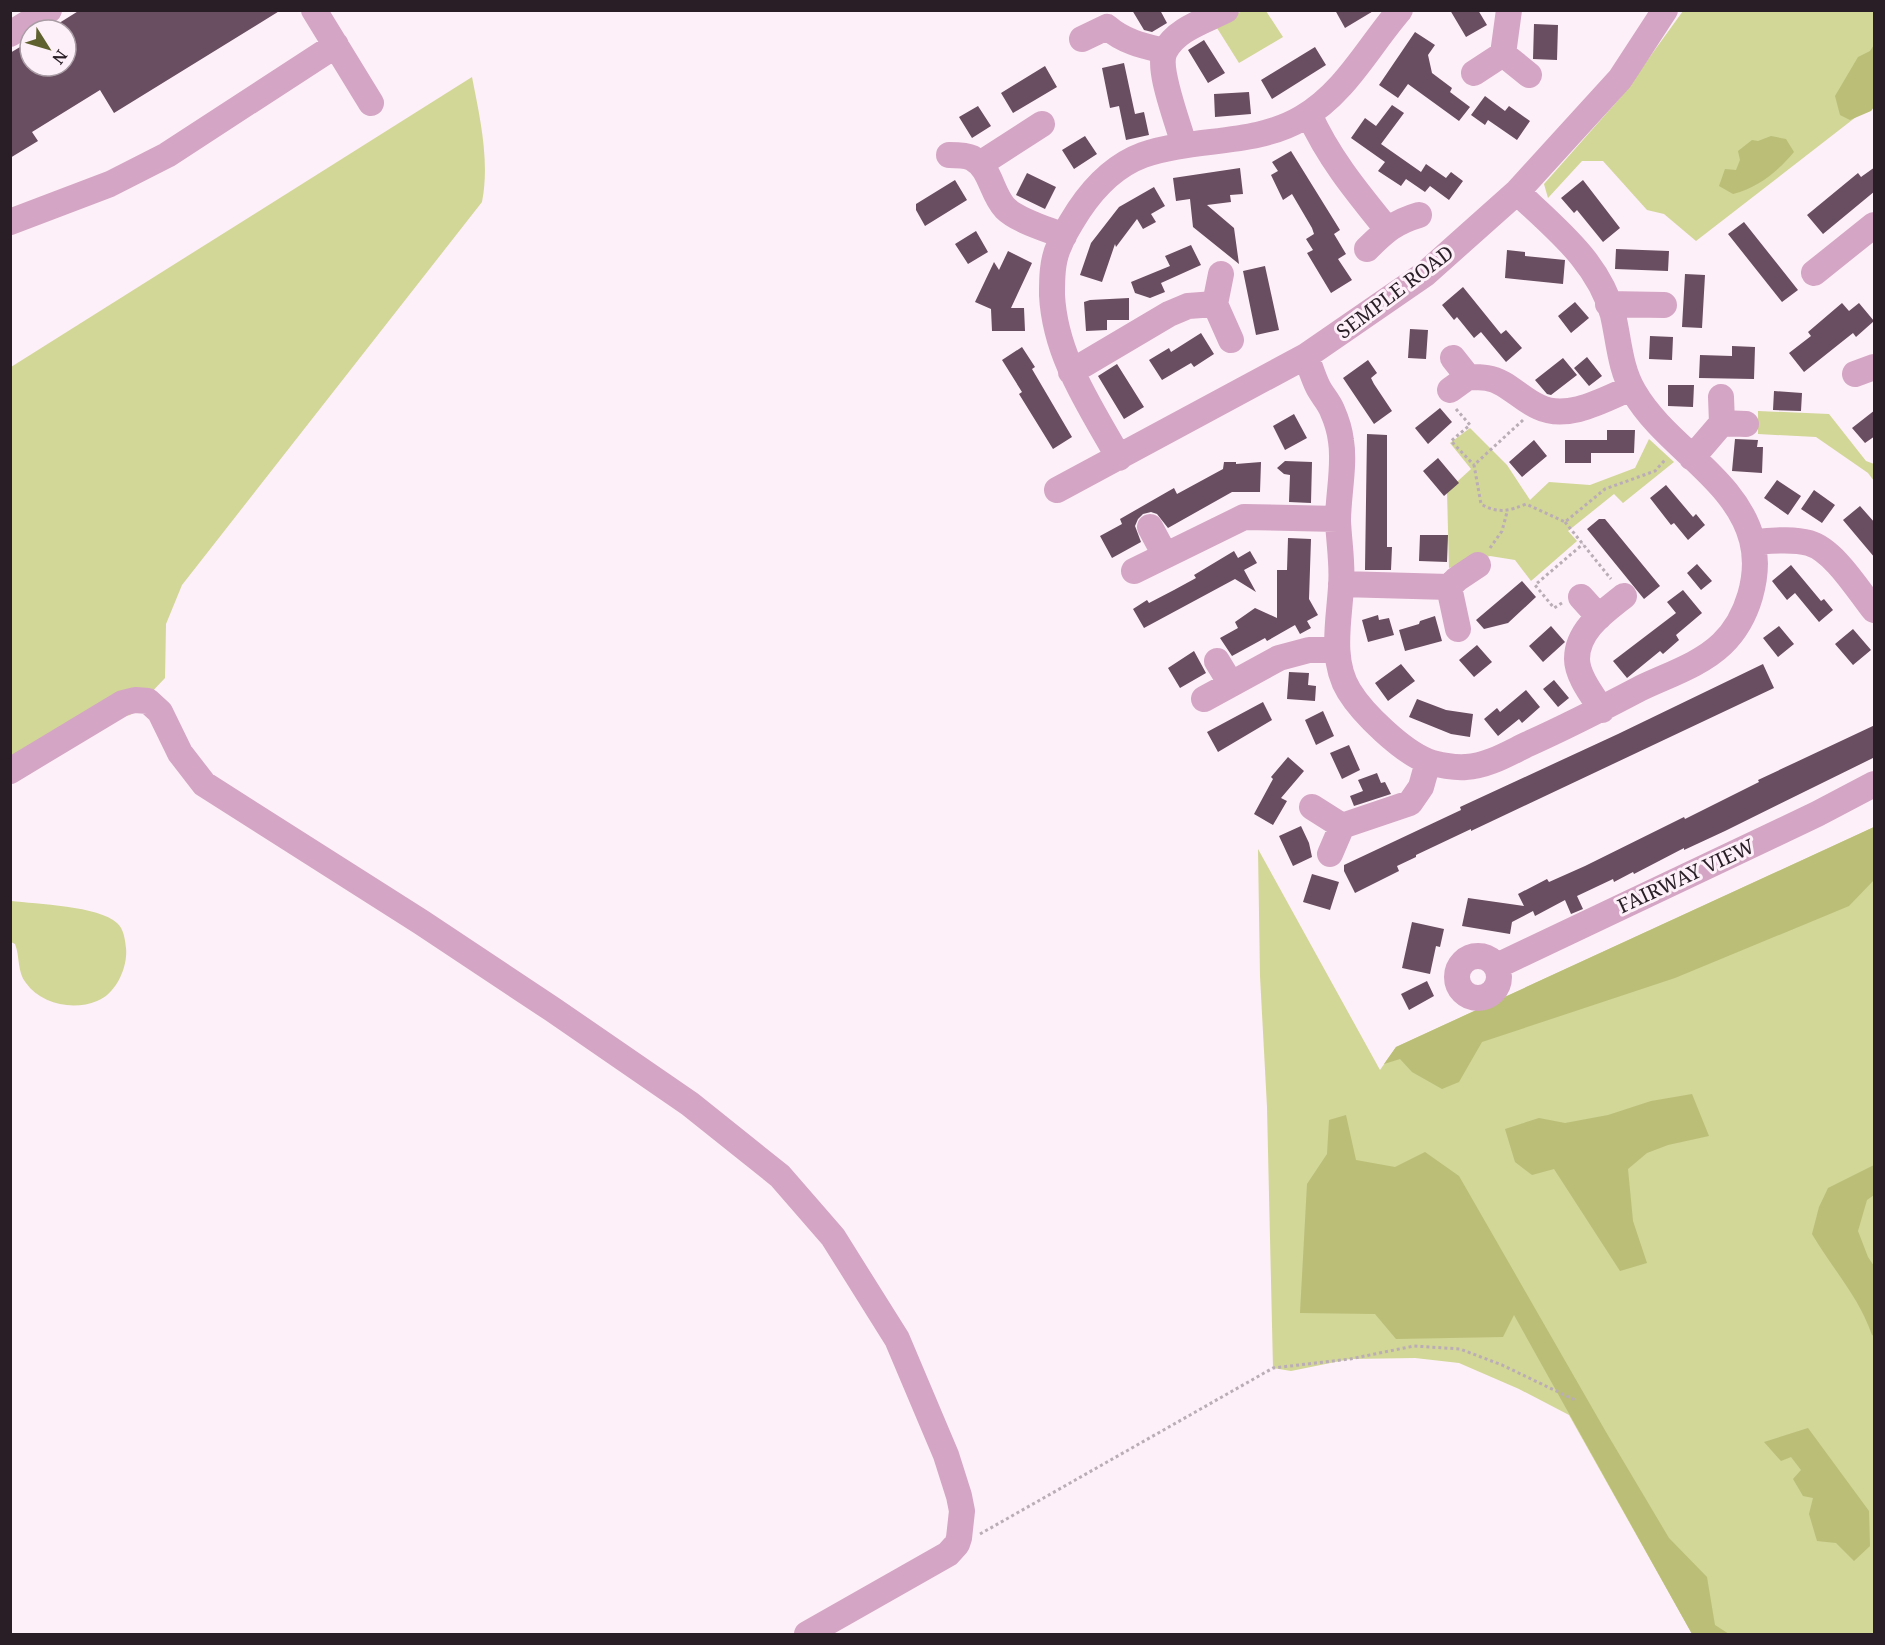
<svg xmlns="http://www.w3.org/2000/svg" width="1885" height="1645" font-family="'Noto Serif',serif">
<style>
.green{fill:#d2d697}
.forest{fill:#babe77}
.building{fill:#694d60}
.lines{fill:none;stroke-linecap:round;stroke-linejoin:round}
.path{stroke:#baadb5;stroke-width:3;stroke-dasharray:3 3;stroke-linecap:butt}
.minor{stroke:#d4a5c4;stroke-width:26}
.labels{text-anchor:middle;stroke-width:6;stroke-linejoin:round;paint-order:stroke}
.street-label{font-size:20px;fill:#2a1e26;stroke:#fdf0f8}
</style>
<rect width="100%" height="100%" fill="#fdf0f8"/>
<!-- green -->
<path class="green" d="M 1241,11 L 1266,11 L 1283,37 L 1239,63 L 1217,28 Z
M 1683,11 L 1874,11 L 1874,103 L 1696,241 L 1664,214 L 1647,210 L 1603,161 L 1582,161 L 1548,198 L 1544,184 L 1620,98 Z
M 472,77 C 480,118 490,161 482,202 L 182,585 L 166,624 L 165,678 L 130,715 L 115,719 L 11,781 L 11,367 Z
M 1758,411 L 1829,414 L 1866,461 L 1874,464 L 1874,481 L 1868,473 L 1816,437 L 1758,434 Z
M 1470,428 L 1507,465 L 1530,500 L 1549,482 L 1590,485 L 1635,468 L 1649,439 L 1674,462 L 1623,503 L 1614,494 L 1568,531 L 1577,541 L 1531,581 L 1515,560 L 1490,556 L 1449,568 L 1447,491 L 1471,469 L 1450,443 Z
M 1874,827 L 1874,1634 L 1692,1634 L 1569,1415 L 1519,1389 L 1459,1363 L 1415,1358 L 1350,1359 L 1291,1371 L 1273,1368 L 1267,1107 L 1260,976 L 1258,849 L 1380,1070 L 1396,1047 Z
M 11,901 C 36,904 99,906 117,923 C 124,929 125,940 126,948 C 128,967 116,994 97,1001 C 73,1011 41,1004 26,983 C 17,972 20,956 15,944 L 11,942 Z"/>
<!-- forest -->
<path class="forest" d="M 1874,45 L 1874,107 L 1871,111 L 1850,120 L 1840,115 L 1835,96 L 1858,57 L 1870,51 Z
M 1771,136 L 1786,139 L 1794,152 C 1777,172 1759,187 1733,194 L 1719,186 L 1725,169 L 1736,170 L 1740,160 L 1738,151 L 1752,140 L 1758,141 Z
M 1874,827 L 1874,880 L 1849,906 L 1675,978 L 1482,1042 L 1459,1082 L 1442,1089 L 1412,1072 L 1400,1059 L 1384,1064 L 1396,1047 Z
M 1692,1094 L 1709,1136 L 1668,1145 L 1647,1153 L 1628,1169 L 1633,1221 L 1647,1263 L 1620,1271 L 1554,1169 L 1532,1175 L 1515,1162 L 1505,1129 L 1539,1118 L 1565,1123 L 1608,1115 L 1651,1101 Z
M 1346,1115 L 1356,1160 L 1395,1167 L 1425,1152 L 1459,1176 L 1606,1432 L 1669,1538 L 1707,1577 L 1715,1625 L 1729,1634 L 1692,1634 L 1514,1315 L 1503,1337 L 1396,1339 L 1375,1314 L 1300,1313 L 1307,1184 L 1327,1154 L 1329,1120 Z
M 1874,1165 L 1874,1195 L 1867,1200 L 1858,1231 L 1868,1257 L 1874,1266 L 1874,1336 L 1872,1335 C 1859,1297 1832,1268 1812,1234 L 1819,1207 L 1828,1188 Z
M 1808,1428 L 1869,1511 L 1870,1546 L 1854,1561 L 1836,1543 L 1817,1541 L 1809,1514 L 1813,1498 L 1803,1496 L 1793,1479 L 1801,1470 L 1791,1457 L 1781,1461 L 1764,1442 Z"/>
<!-- building -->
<path class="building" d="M 80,10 L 281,10 L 114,113 L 100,90 L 32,132 L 38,141 L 10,158 L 10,53 L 30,41 L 30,66 L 66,66 L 66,30 L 48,30 Z
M 1132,10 L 1160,10 L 1167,23 L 1152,32 L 1144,30 Z
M 1335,10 L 1375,10 L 1345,28 Z
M 1450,10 L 1478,10 L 1487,25 L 1466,37 Z
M 1534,24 L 1558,25 L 1557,60 L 1533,59 Z
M 1415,32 L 1435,45 L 1428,55 L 1432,73 L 1452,88 L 1450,92 L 1470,107 L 1459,121 L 1408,84 L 1398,98 L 1379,85 Z
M 1204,40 L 1225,73 L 1208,83 L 1188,50 Z
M 1315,47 L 1326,65 L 1272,99 L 1261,80 Z
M 1124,63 L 1135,114 L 1144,112 L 1149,135 L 1126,140 L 1119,106 L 1110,108 L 1102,68 Z
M 1045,66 L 1057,87 L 1013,113 L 1001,93 Z
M 1249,92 L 1251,114 L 1215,117 L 1214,94 Z
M 1485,96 L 1505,111 L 1509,106 L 1530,121 L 1517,140 L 1488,120 L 1485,125 L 1471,115 Z
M 1392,105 L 1404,113 L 1381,144 L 1421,172 L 1426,164 L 1446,178 L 1451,172 L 1463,181 L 1449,200 L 1430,186 L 1425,192 L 1406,179 L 1401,186 L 1378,171 L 1385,162 L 1351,138 L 1365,118 L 1376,126 Z
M 978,106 L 991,126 L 972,138 L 959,117 Z
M 1085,136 L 1097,154 L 1074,169 L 1062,150 Z
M 1291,151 L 1340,230 L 1334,234 L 1346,254 L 1338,259 L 1352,280 L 1331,293 L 1307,253 L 1313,250 L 1306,239 L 1314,234 L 1312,228 L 1292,194 L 1283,200 L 1271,175 L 1278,171 L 1272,162 Z
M 1875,167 L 1875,191 L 1823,234 L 1807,215 L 1858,173 L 1861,177 Z
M 1240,168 L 1243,194 L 1230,195 L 1231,202 L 1207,205 L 1234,228 L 1239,264 L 1193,227 L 1190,199 L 1176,201 L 1173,178 Z
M 1027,173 L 1056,187 L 1045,209 L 1016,195 Z
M 955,180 L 967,200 L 925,226 L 916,210 L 916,204 Z
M 1583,180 L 1620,228 L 1603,242 L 1577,210 L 1574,213 L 1561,198 Z
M 1154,187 L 1165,206 L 1151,214 L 1156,222 L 1143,229 L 1137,219 L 1116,247 L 1115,244 L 1102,282 L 1080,275 L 1091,243 L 1119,207 Z
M 1744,222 L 1798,290 L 1782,302 L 1728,234 Z
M 976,231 L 988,252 L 968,264 L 955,244 Z
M 1191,245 L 1201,265 L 1161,283 L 1165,292 L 1150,298 L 1135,293 L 1131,282 L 1170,266 L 1165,256 Z
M 1616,249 L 1669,251 L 1668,271 L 1615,269 Z
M 1507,250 L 1525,252 L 1525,256 L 1565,260 L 1563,284 L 1505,278 Z
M 1008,251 L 1032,263 L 1011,308 L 1024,308 L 1025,331 L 992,331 L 991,309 L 975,302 L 994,262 L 999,270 Z
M 1265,266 L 1279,330 L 1256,335 L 1243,271 Z
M 1685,274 L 1705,275 L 1702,328 L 1682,327 Z
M 1463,287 L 1501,334 L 1506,330 L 1522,348 L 1506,362 L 1481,332 L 1474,338 L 1457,317 L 1454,320 L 1442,305 Z
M 1129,298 L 1129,320 L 1107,320 L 1107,330 L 1086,331 L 1084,302 L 1090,300 Z
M 1575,302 L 1589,318 L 1571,333 L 1558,316 Z
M 1842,303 L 1849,311 L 1859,303 L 1874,321 L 1856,337 L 1853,333 L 1804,372 L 1789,353 L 1811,336 L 1808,332 Z
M 1410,329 L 1428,330 L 1426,359 L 1408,358 Z
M 1201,333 L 1214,354 L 1194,367 L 1191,363 L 1162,380 L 1149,360 L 1169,348 L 1171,352 Z
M 1650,336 L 1673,337 L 1672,360 L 1649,359 Z
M 1732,346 L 1755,347 L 1754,379 L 1699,378 L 1700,355 L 1732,356 Z
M 1022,347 L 1035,367 L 1032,369 L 1072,437 L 1053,449 L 1019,394 L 1022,392 L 1002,360 Z
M 1587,357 L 1602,376 L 1589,386 L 1574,368 Z
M 1563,358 L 1577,375 L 1551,395 L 1547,394 L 1535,380 Z
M 1368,360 L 1377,373 L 1371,378 L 1374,384 L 1392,411 L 1374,424 L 1343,378 Z
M 1117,364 L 1144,407 L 1124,419 L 1098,376 Z
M 1668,385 L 1694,385 L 1693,407 L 1668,406 Z
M 1774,391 L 1802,393 L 1801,411 L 1773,410 Z
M 1440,408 L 1452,422 L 1428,444 L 1415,428 Z
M 1875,410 L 1875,436 L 1865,443 L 1852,428 Z
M 1294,414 L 1307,438 L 1285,450 L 1273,426 Z
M 1607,430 L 1635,430 L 1634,453 L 1591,453 L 1591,463 L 1565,463 L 1565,440 L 1607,440 Z
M 1367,434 L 1387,435 L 1387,547 L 1392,547 L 1391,570 L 1365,570 Z
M 1735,439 L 1758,440 L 1757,447 L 1763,447 L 1762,473 L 1732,471 Z
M 1534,440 L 1547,456 L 1522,477 L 1509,462 Z
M 1438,458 L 1459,483 L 1444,496 L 1423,471 Z
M 1285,461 L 1312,462 L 1311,503 L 1289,502 L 1290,475 L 1284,474 L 1277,468 Z
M 1224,462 L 1236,462 L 1236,464 L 1261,462 L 1260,492 L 1232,492 L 1168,528 L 1157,514 L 1151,512 L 1143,514 L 1138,519 L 1135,526 L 1141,542 L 1112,558 L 1100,536 L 1122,524 L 1120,519 L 1174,488 L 1177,494 L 1223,469 Z
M 1777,480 L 1801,496 L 1788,515 L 1764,498 Z
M 1666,485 L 1693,517 L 1696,514 L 1705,525 L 1688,540 L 1674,523 L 1671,525 L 1650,498 Z
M 1814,490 L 1835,505 L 1822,523 L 1801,509 Z
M 1860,506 L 1875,523 L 1875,558 L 1843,520 Z
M 1599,519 L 1605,519 L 1660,586 L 1644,599 L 1587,529 Z
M 1420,535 L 1448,535 L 1447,562 L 1419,561 Z
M 1288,538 L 1311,539 L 1309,599 L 1318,615 L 1307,621 L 1311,628 L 1300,634 L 1295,625 L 1267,641 L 1265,638 L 1232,656 L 1220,638 L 1238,628 L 1235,622 L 1255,608 L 1277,618 L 1277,570 L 1287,570 Z
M 1234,551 L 1238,558 L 1250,551 L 1257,563 L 1244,570 L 1256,592 L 1235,579 L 1144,628 L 1133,609 L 1147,600 L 1149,603 L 1174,590 L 1196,578 L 1194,575 Z
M 1697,564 L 1712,581 L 1701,590 L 1687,573 Z
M 1791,565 L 1821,601 L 1824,599 L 1833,610 L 1819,622 L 1795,593 L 1787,600 L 1772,581 Z
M 1522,581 L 1536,597 L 1508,623 L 1484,629 L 1476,620 Z
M 1683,590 L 1702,613 L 1676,635 L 1679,640 L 1663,654 L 1660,651 L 1627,678 L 1613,661 L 1676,613 L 1667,602 Z
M 1378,615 L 1379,620 L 1389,618 L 1394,635 L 1368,642 L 1362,620 Z
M 1435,616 L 1442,641 L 1405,651 L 1399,630 L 1419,624 L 1420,621 Z
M 1551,626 L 1565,642 L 1543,662 L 1529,646 Z
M 1779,626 L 1794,644 L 1778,657 L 1763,638 Z
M 1853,629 L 1871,650 L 1853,665 L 1835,644 Z
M 1477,645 L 1492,662 L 1474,677 L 1459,660 Z
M 1194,651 L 1206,673 L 1180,688 L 1168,668 Z
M 1401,664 L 1415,681 L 1388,701 L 1375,683 Z
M 1763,664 L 1774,688 L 1471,831 L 1471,829 L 1416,855 L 1416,857 L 1397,866 L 1399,871 L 1355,893 L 1344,871 L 1344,865 L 1461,810 L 1460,807 L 1618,734 Z
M 1289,672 L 1309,673 L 1308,685 L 1316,686 L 1315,701 L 1287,699 Z
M 1554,680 L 1569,698 L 1558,707 L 1543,689 Z
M 1526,690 L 1540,707 L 1522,723 L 1519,719 L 1498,736 L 1484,719 L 1497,708 L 1500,712 Z
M 1417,699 L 1446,710 L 1473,714 L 1470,737 L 1451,734 L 1409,717 Z
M 1263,702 L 1272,720 L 1218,752 L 1207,732 Z
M 1323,711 L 1334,736 L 1316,745 L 1305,720 Z
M 1875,725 L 1875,757 L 1725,831 L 1684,850 L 1684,848 L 1634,874 L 1633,872 L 1614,882 L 1613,879 L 1577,896 L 1583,909 L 1571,914 L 1565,900 L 1535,916 L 1533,911 L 1512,922 L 1510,934 L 1462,926 L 1468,898 L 1524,906 L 1518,894 L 1547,879 L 1549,882 L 1585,866 L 1684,817 L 1685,819 L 1759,782 L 1758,780 Z
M 1349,745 L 1360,770 L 1342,779 L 1330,753 Z
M 1288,757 L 1304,771 L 1281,798 L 1287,801 L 1273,825 L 1254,814 L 1273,779 L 1271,777 Z
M 1377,773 L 1381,783 L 1385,782 L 1391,794 L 1354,806 L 1350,796 L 1363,791 L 1358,780 Z
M 1301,826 L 1309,843 L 1312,857 L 1293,866 L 1279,836 Z
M 1312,874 L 1339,882 L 1330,910 L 1303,902 Z
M 1412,922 L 1444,929 L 1440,947 L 1436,946 L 1430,974 L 1402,968 Z
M 1427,981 L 1434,996 L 1409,1010 L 1401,994 Z"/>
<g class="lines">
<!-- path -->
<path class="path" d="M 1456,409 L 1470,425 L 1451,441 L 1474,465
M 1523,420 L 1474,465 L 1481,504 C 1498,514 1509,511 1526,504 L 1565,522 L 1605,489 L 1655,471 L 1665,460
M 1565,522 L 1611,579
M 1490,548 L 1502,531 L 1507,512
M 1562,603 L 1554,608 L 1535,585 L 1583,544
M 980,1534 L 1273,1368 L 1350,1359 L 1414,1346 L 1460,1349 L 1502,1365 L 1575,1400"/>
<!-- minor -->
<path class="minor" d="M 314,10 L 371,103
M 10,34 L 49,10
M 1082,39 L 1107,27 C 1124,42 1144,46 1165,51 C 1156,68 1179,125 1184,145
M 1165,51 C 1176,29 1205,21 1226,10
M 1503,54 L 1509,10
M 1474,73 L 1503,54 L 1529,75
M 1309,114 C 1328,157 1357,192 1387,229
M 949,155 C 956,155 966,155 972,158 C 991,168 991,193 1005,208 C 1018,221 1047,229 1064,236
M 980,164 L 1042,124
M 10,222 L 110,184 L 167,155 L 336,45
M 1367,249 C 1385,231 1395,222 1419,215
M 1814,273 L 1874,225
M 1221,274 L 1215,304 L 1231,340
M 1608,304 L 1664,305
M 1306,356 C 1310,366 1313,377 1318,387 C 1322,395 1329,402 1332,410 C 1336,419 1340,432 1341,441 C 1345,465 1338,496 1338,521 C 1339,543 1343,565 1341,587 C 1339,621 1330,660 1349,691 C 1363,714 1402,751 1427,761 C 1437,765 1456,768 1466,767 C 1488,766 1509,753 1528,744 C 1566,727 1603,708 1641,688 C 1668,675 1700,665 1722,644 C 1748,619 1761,575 1752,540 C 1736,478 1665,446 1634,392 C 1620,369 1619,341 1613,315 C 1599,262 1555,228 1517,192
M 1071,372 L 1169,314 L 1188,306 L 1215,304
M 1855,374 L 1874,367
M 1468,377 C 1474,377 1481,377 1487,378 C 1507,381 1520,399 1539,407 C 1568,421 1605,399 1631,388
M 1450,390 L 1468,377 L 1453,358
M 1721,397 L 1722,423 L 1746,424
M 1119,458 C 1090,406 1055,356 1052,295 C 1052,279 1052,261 1059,246 C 1064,233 1072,221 1079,210 C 1095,186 1116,165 1143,155 C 1195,137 1255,146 1302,118 C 1346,92 1368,47 1400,10
M 1692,458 L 1722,423
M 1057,490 L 1306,356 L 1425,274 L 1517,192 L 1620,79 L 1665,10
M 1150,527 L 1165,555
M 1753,542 C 1770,541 1792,538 1809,543 C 1834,550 1858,590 1874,610
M 1134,571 L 1244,517 L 1338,519
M 1341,584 L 1449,587
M 1581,597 L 1599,617
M 1458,629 L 1449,587 L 1457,579 L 1478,565
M 1217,661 L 1231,684
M 1204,699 L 1279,658 L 1309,650 L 1337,650
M 1602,710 C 1593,696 1577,676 1577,659 C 1577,630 1604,612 1624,596
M 10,771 L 123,703 L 135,700 L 148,701 L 160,712 L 180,753 L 204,784 L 421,922 L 552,1009 L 690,1104 L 780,1176 L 833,1237 L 897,1339 L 946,1455 L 959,1496 L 962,1511 L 959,1538 L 957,1544 L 948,1554 L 807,1634
M 1312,807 L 1342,826 L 1330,854
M 1342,826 L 1410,803 L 1421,787 L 1428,762
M1457 977a21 21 0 1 1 42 0a21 21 0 1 1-42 0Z
M 1497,966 L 1817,814 L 1874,784"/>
</g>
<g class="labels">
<!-- street labels -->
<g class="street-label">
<text transform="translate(1395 292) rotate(-37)" y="7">SEMPLE ROAD</text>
<text transform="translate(1686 876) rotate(-25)" y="7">FAIRWAY VIEW</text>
</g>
</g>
<!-- border -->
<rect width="1885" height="1645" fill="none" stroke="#2a1e26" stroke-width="24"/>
<!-- north arrow -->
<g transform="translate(48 48) rotate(127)"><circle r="28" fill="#fdf0f8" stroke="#a99ca4" stroke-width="1.5"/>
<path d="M0-4.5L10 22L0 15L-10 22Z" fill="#5f612f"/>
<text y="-9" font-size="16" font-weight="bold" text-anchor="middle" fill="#2a1e26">N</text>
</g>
</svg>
